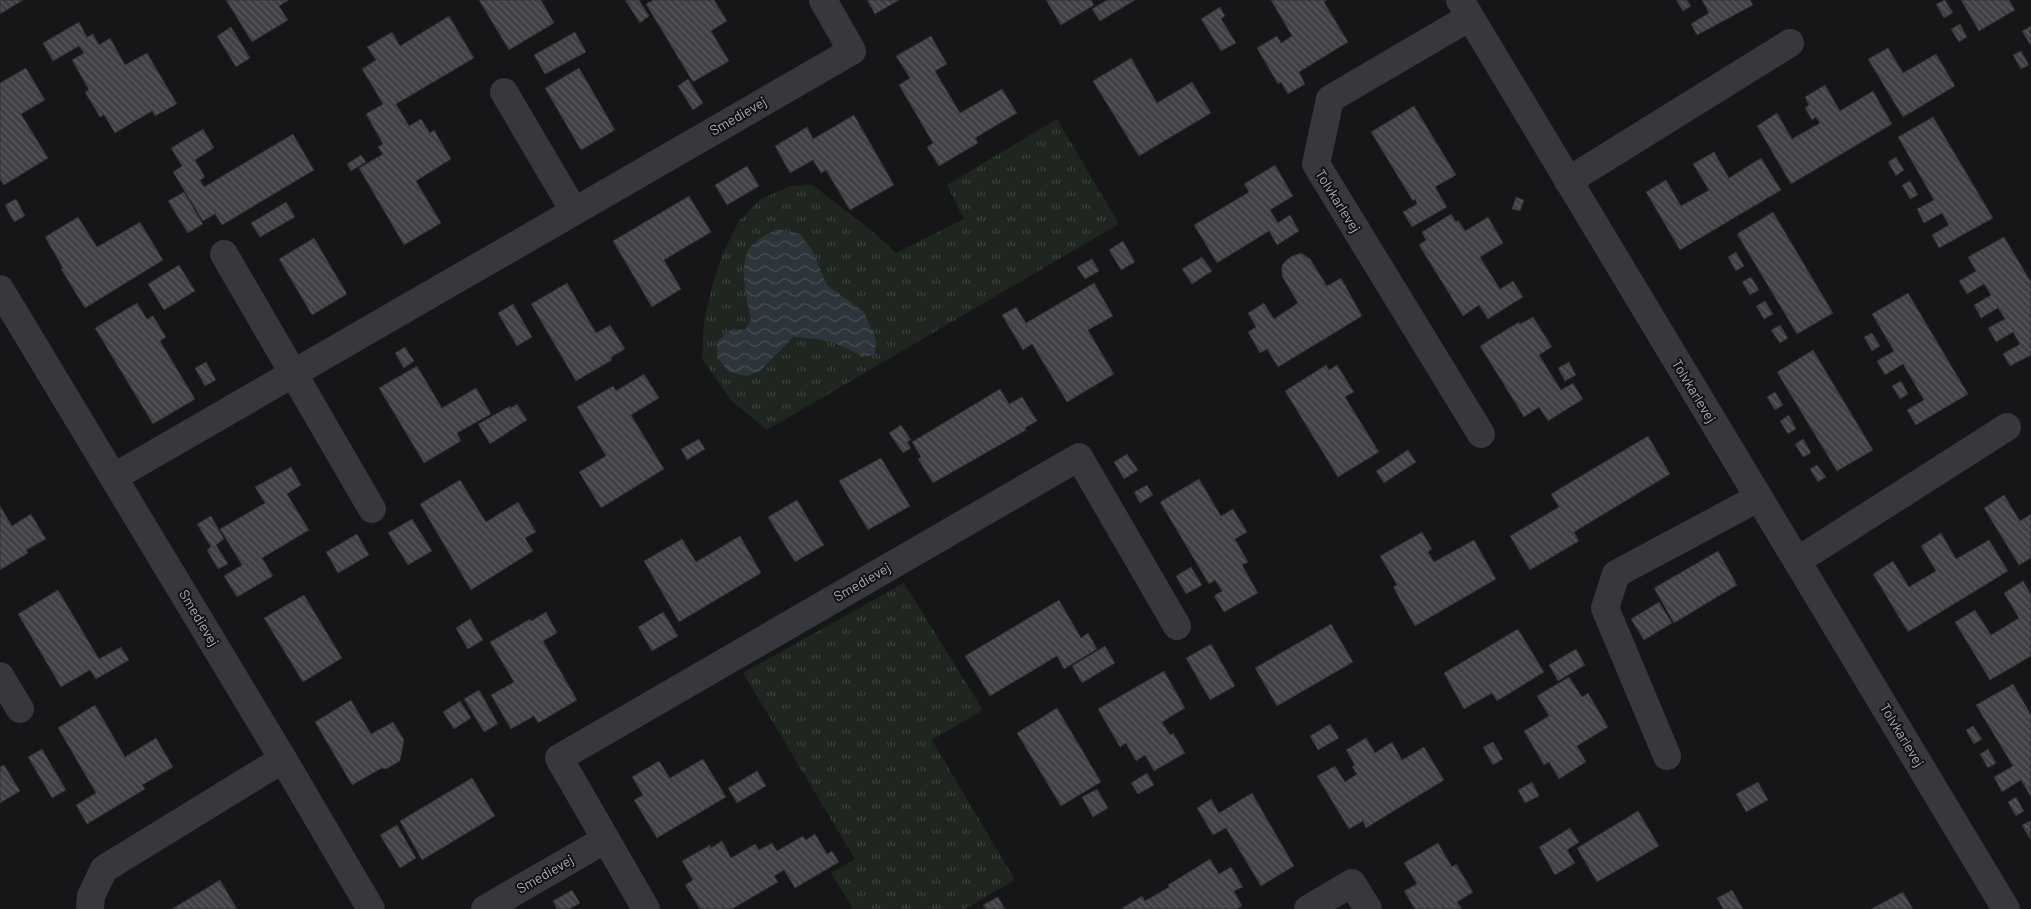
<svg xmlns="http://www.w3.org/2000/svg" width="2031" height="909" font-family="Barlow,sans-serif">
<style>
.park{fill:url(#park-tufts)}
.water{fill:url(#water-waves)}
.building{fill:url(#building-back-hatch);stroke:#303034}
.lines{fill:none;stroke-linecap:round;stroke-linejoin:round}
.minor{stroke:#37383d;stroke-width:28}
.labels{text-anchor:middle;stroke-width:4;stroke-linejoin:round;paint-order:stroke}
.street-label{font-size:14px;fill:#a8adb8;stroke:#111113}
</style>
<defs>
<pattern id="park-tufts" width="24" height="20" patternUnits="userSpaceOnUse" patternTransform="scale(1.25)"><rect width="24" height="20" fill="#1e261f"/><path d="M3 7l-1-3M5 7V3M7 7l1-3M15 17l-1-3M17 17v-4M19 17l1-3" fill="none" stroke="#3c433d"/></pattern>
<pattern id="water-waves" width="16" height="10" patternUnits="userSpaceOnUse" patternTransform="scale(1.25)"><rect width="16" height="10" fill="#2c353c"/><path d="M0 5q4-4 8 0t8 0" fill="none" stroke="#485056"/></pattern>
<pattern id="building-back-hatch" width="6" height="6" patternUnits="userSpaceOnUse" patternTransform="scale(1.25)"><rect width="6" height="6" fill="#404145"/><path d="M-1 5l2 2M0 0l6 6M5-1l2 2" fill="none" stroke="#595a5e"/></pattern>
</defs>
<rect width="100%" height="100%" fill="#161618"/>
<!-- park -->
<path class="park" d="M 1057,119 L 1119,224 L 767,430 L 731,400 L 702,359 L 704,320 L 713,283 L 723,253 L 739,221 L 761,199 L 791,186 L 813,185 C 841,208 871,228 896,253 L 964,219 L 947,185 Z
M 904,583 L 983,710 L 932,740 L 1015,880 L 965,909 L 853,909 L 831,873 L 855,859 L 743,673 Z"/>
<!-- water -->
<path class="water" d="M 776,229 L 800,234 L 812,250 L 827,285 L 864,312 L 876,340 L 875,355 L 862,357 C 839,342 821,338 793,337 L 760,371 L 747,376 L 729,372 L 717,357 L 717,341 L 733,329 L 745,330 L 751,320 C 747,299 736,261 753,244 C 759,238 769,234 776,229 Z"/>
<!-- building -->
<path class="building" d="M 0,0 L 23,0 L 0,14 Z
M 226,0 L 289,0 L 279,6 L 288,20 L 252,42 Z
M 479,0 L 541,0 L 554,23 L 509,50 Z
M 625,0 L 639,0 L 649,16 L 640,23 Z
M 653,0 L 714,0 L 727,21 L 711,31 L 729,61 L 693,82 L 646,4 Z
M 867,0 L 899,0 L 875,14 Z
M 1046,0 L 1091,0 L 1094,5 L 1061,25 Z
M 1107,0 L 1135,0 L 1100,21 L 1092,9 Z
M 1271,0 L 1327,0 L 1324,2 L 1348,42 L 1299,72 L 1305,84 L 1288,94 L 1281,82 L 1278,84 L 1257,48 L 1277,36 L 1281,43 L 1292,36 Z
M 1676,0 L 1687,0 L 1691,6 L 1683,11 Z
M 1702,0 L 1750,0 L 1753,5 L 1697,35 L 1691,24 L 1709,13 Z
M 1945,0 L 1953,13 L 1944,18 L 1936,4 Z
M 1961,0 L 2009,0 L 2015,10 L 1979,31 Z
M 1220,7 L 1225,16 L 1221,19 L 1236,43 L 1221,51 L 1201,19 Z
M 449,16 L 474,58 L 396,104 L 409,126 L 421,119 L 430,133 L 434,130 L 451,159 L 416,181 L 441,223 L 404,245 L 359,168 L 383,154 L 378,147 L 383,144 L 366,114 L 383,104 L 362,69 L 376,60 L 367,47 L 392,32 L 400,46 Z
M 79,22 L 87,37 L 93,34 L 99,45 L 110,38 L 125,65 L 147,53 L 177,104 L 155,116 L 152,111 L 115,133 L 104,115 L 100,117 L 85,92 L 89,90 L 72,60 L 84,53 L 79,46 L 53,61 L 43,43 Z
M 1960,24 L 1967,37 L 1959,42 L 1951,29 Z
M 2031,26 L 2031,46 L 2022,31 Z
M 231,27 L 250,58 L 236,67 L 217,36 Z
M 575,32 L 586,52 L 545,74 L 534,55 Z
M 931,36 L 947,64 L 935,71 L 960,113 L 1002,89 L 1017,113 L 975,138 L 978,143 L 939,166 L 927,147 L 933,143 L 899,85 L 910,78 L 896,56 Z
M 1888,48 L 1903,73 L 1936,54 L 1955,86 L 1903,117 L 1868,59 Z
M 2021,51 L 2029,65 L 2021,69 L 2013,55 Z
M 1131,58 L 1157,103 L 1192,82 L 1211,113 L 1139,156 L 1093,81 Z
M 26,68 L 45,100 L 21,114 L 48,158 L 4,185 L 0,179 L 0,83 Z
M 579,68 L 615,130 L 581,150 L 545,88 Z
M 688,79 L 703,103 L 693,110 L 678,86 Z
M 1825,85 L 1840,111 L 1873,91 L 1892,124 L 1791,184 L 1757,126 L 1777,113 L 1792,139 L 1820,123 L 1816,117 L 1812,120 L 1805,108 L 1809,105 L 1805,97 Z
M 1414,106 L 1456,175 L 1435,187 L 1447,207 L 1412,227 L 1403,212 L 1417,204 L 1415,199 L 1413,201 L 1371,132 Z
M 854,115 L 894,185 L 850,210 L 826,170 L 821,173 L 813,160 L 790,173 L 775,146 L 807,127 L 813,139 Z
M 1933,117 L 1993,218 L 1939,248 L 1932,235 L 1949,225 L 1942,213 L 1924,223 L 1917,209 L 1934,200 L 1898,137 Z
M 203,129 L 214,148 L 195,160 L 205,177 L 200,180 L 204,187 L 293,134 L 314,170 L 222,225 L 215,214 L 203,221 L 173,172 L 182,166 L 171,148 Z
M 1714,152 L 1729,178 L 1761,158 L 1781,190 L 1680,250 L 1646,192 L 1666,180 L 1681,206 L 1709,190 L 1693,164 Z
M 361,155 L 366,162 L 351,171 L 347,164 Z
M 1896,157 L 1904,170 L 1896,176 L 1888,162 Z
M 1275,165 L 1293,196 L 1270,210 L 1278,223 L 1290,215 L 1299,231 L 1277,245 L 1269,231 L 1217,263 L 1194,225 L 1249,192 L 1244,184 Z
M 747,166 L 759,186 L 727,205 L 715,185 Z
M 1910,181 L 1918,195 L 1910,199 L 1902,185 Z
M 184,192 L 203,224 L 188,233 L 168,201 Z
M 689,196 L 711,232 L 664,260 L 681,289 L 652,307 L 613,241 Z
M 1516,197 L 1524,200 L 1520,211 L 1512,209 Z
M 16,199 L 25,216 L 14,222 L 5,205 Z
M 286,202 L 295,217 L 260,237 L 251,223 Z
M 1773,212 L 1833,313 L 1797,334 L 1737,234 Z
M 1451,214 L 1456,222 L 1458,220 L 1465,231 L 1488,217 L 1503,243 L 1480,257 L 1500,289 L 1513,281 L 1523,297 L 1488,319 L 1479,305 L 1463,316 L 1419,245 L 1426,240 L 1422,232 Z
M 78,217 L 97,247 L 140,222 L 163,260 L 85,308 L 61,269 L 63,268 L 45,237 Z
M 2004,237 L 2031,282 L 2031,355 L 2010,366 L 2003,354 L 2020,344 L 2013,332 L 1996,342 L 1988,328 L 2005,319 L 1998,308 L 1981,318 L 1974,305 L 1991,295 L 1984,284 L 1967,294 L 1959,281 L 1976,271 L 1968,257 Z
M 314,238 L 347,294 L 312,315 L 279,259 Z
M 1123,241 L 1135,262 L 1121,270 L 1109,250 Z
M 1736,252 L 1744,266 L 1736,271 L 1728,257 Z
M 1301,253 L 1310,259 L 1327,286 L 1341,278 L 1362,316 L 1278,367 L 1267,349 L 1260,353 L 1248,332 L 1256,327 L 1248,313 L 1264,303 L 1274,319 L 1298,303 L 1282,276 L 1282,265 L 1290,257 Z
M 1202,257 L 1212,271 L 1192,284 L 1182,269 Z
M 1092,259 L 1099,271 L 1085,279 L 1077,267 Z
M 179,265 L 195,291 L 164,310 L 148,284 Z
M 1751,277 L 1759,290 L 1750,295 L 1742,282 Z
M 567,283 L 596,333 L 610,325 L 625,349 L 611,357 L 612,360 L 576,381 L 531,304 Z
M 1094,283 L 1113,316 L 1088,330 L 1114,374 L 1067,402 L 1032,344 L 1023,350 L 1002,315 L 1016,307 L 1026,323 Z
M 1908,293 L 1968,394 L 1916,425 L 1907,410 L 1924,400 L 1903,364 L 1885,375 L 1877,361 L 1894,351 L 1872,314 Z
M 1765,301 L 1773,314 L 1764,319 L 1756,306 Z
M 137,303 L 147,319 L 153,316 L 166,337 L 160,341 L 195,399 L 153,424 L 95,328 Z
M 513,304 L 532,337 L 517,346 L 498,313 Z
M 1533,317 L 1552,347 L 1539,355 L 1561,390 L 1573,383 L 1583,399 L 1548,421 L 1539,407 L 1524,417 L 1480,346 L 1519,322 L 1520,324 Z
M 1780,325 L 1788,338 L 1780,343 L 1771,330 Z
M 1872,333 L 1880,346 L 1872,351 L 1864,337 Z
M 405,347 L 414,361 L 404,368 L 395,353 Z
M 1813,350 L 1873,450 L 1837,471 L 1777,372 Z
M 206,362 L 216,380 L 205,386 L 195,368 Z
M 1569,362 L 1576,375 L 1565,381 L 1558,368 Z
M 1326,365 L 1329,370 L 1337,365 L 1354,392 L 1345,397 L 1379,452 L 1338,477 L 1285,391 Z
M 417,366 L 442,408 L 476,388 L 491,414 L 457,433 L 461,441 L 424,463 L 379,388 Z
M 644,374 L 659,398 L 631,415 L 664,469 L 601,508 L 579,472 L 606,456 L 577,407 L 613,386 L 616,391 Z
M 1901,381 L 1908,394 L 1900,399 L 1892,386 Z
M 1000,389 L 1009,404 L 1022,397 L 1037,421 L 1025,428 L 1026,430 L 933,483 L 918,459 L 921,457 L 912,442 Z
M 1775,392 L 1783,405 L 1775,410 L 1767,397 Z
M 517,404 L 527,420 L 490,444 L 478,424 L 510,406 L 511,408 Z
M 1789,415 L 1796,429 L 1788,434 L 1780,421 Z
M 901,425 L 911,440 L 907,442 L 911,448 L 903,453 L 889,433 Z
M 1648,436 L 1670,474 L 1574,532 L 1579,541 L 1530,570 L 1510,536 L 1559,507 L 1551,494 Z
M 699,439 L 705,449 L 687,460 L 681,449 Z
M 1803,439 L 1811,453 L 1803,457 L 1795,444 Z
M 1408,450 L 1416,462 L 1384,483 L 1376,471 Z
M 1127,454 L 1138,470 L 1124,479 L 1114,462 Z
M 881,458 L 910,506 L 868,530 L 839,481 Z
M 1817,465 L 1826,477 L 1818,482 L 1810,469 Z
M 291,467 L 301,485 L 287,494 L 309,530 L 262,558 L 273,576 L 237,597 L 224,576 L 242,565 L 220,529 L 265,503 L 255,487 Z
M 1199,479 L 1221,516 L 1233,509 L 1247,532 L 1235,539 L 1248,562 L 1242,565 L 1258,593 L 1224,612 L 1214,596 L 1222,591 L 1215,580 L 1209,584 L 1160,502 Z
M 460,480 L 486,522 L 518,502 L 536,532 L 525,538 L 533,551 L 471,590 L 420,504 Z
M 1147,485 L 1153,495 L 1140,503 L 1134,492 Z
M 2004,495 L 2020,521 L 2031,514 L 2031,558 L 2019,565 L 1984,508 Z
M 797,500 L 824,545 L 795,562 L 768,517 Z
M 0,506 L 12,526 L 31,514 L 46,539 L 26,550 L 28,553 L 0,570 Z
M 211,516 L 224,539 L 216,545 L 228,564 L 218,569 L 207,550 L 211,547 L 197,524 Z
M 412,519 L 432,551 L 408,565 L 388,533 Z
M 1422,532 L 1432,549 L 1428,552 L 1434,562 L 1474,540 L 1496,579 L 1415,626 L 1393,587 L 1397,585 L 1380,556 Z
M 1941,533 L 1956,559 L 1989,540 L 2008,571 L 1908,632 L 1873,574 L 1893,561 L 1909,587 L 1936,571 L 1921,546 Z
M 357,534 L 369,555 L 338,573 L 326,552 Z
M 740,536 L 761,573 L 679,622 L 644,561 L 682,539 L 696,562 Z
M 1718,551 L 1737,585 L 1674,623 L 1654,588 Z
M 1191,567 L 1202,585 L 1186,594 L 1176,576 Z
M 2023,581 L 2031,594 L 2031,656 L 1990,680 L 1955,622 L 1975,610 L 1991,635 L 2019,618 L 2004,593 Z
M 58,590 L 99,659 L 121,647 L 129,660 L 96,679 L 90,670 L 61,687 L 18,614 Z
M 304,595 L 342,658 L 303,682 L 264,618 Z
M 1059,600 L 1081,638 L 1088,633 L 1097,649 L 1064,669 L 1057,656 L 990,696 L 965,656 Z
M 1659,602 L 1672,623 L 1644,640 L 1631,619 Z
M 546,612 L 557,633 L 543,641 L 577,700 L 538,723 L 534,716 L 511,729 L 491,695 L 514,682 L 490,642 L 530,619 L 531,621 Z
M 663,612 L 678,636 L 652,651 L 638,627 Z
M 470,619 L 483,640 L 468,649 L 456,628 Z
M 1331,624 L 1353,662 L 1277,706 L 1255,668 Z
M 1518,629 L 1544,672 L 1497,701 L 1492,693 L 1464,709 L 1444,673 Z
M 1211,644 L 1235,686 L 1210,700 L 1186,658 Z
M 1105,646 L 1115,663 L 1082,683 L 1072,666 Z
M 1576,649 L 1585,665 L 1558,681 L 1549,665 Z
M 1164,671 L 1185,708 L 1162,722 L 1170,735 L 1173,733 L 1185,753 L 1154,771 L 1145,755 L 1136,761 L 1126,743 L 1120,747 L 1098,709 Z
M 1569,677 L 1582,697 L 1588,693 L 1608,727 L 1577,746 L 1586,762 L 1559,779 L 1549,762 L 1544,765 L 1524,731 L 1549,716 L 1537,696 Z
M 2013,684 L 2031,715 L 2031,797 L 2021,780 L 2002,792 L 1994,777 L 2013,766 L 1976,705 Z
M 479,690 L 498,724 L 484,732 L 464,699 Z
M 351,700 L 371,734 L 393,722 L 404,740 L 400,761 L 386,769 L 382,768 L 352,785 L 315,722 Z
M 460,701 L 471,718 L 454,729 L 443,712 Z
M 95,705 L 125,757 L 156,738 L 173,767 L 142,785 L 145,789 L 87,824 L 76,805 L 96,793 L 58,728 Z
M 1057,708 L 1101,782 L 1061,806 L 1017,733 Z
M 1330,724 L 1339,738 L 1318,750 L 1310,736 Z
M 1973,726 L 1982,739 L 1974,744 L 1966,730 Z
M 1366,738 L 1375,753 L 1392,742 L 1402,760 L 1424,747 L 1444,780 L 1366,828 L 1363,821 L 1349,829 L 1317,776 L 1335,766 L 1345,782 L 1357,774 L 1352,767 L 1355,765 L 1346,750 Z
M 1493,742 L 1503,759 L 1493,765 L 1483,747 Z
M 42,749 L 66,790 L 52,798 L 28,757 Z
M 1988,749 L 1996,763 L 1988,768 L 1980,754 Z
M 703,759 L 726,797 L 657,838 L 634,800 L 643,795 L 632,777 L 659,761 L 670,778 Z
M 4,765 L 20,791 L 0,803 L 0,767 Z
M 757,771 L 766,786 L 737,803 L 728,788 Z
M 1147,773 L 1154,785 L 1138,794 L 1131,783 Z
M 472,778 L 495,816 L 422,860 L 400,821 Z
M 1532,782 L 1539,796 L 1525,803 L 1518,790 Z
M 1758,782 L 1768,800 L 1746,812 L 1736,794 Z
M 1097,789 L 1108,808 L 1093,817 L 1082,797 Z
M 1252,793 L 1294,866 L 1261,886 L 1226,828 L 1213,835 L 1197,808 L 1211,799 L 1219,813 Z
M 2016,797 L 2024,811 L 2016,816 L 2008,802 Z
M 1638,811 L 1659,846 L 1597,882 L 1577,848 Z
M 2030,821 L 2031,822 L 2030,839 L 2022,825 Z
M 397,825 L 416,858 L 400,868 L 380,835 Z
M 1570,828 L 1579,842 L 1567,850 L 1575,863 L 1555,875 L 1539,847 Z
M 815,834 L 827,854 L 832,851 L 839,862 L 795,888 L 784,870 L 774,876 L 778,882 L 732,909 L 700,909 L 685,885 L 693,880 L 682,861 L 710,845 L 711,848 L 722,841 L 731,858 L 755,844 L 759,850 L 772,843 L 777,851 L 803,836 L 806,840 Z
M 1438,843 L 1452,867 L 1456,864 L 1473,892 L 1457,902 L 1462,909 L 1415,909 L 1404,891 L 1417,884 L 1404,863 Z
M 1210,859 L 1219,874 L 1231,867 L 1243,887 L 1234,891 L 1242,906 L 1237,909 L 1121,909 L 1142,896 L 1145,901 L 1169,887 L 1168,885 Z
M 220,880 L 237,909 L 172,909 Z
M 572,890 L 580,903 L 569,909 L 557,909 L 553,901 Z
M 1732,890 L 1743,909 L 1723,909 L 1717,898 Z
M 1903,892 L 1913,909 L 1871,909 Z
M 998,897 L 1005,909 L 986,909 L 983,905 Z"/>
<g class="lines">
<!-- minor -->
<path class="minor" d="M 1460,0 L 2006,909
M 1470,17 L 1330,99 L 1316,164 L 1481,434
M 504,92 L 574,211
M 1568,181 L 1790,43
M 224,254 L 372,509
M 0,289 L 283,759 L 371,909
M 114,477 L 852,51 L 823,0
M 1797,561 L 2007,427
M 0,676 L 20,709
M 1667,756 L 1605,608 L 1616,574 L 1758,498
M 90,909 L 91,896 L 104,869 L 283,759
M 485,909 L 606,839
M 646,909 L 559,758 L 1079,457 L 1177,626
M 1308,909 L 1352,883 L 1368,909"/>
</g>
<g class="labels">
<!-- street labels -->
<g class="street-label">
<text transform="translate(738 116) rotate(-30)" y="5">Smedievej</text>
<text transform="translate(1338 201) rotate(58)" y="5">Tolvkarlevej</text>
<text transform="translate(1694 391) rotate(59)" y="5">Tolvkarlevej</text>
<text transform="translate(862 582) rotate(-30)" y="5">Smedievej</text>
<text transform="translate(199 618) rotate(59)" y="5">Smedievej</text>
<text transform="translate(1902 735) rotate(59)" y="5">Tolvkarlevej</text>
<text transform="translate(545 874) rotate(-30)" y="5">Smedievej</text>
</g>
</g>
</svg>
